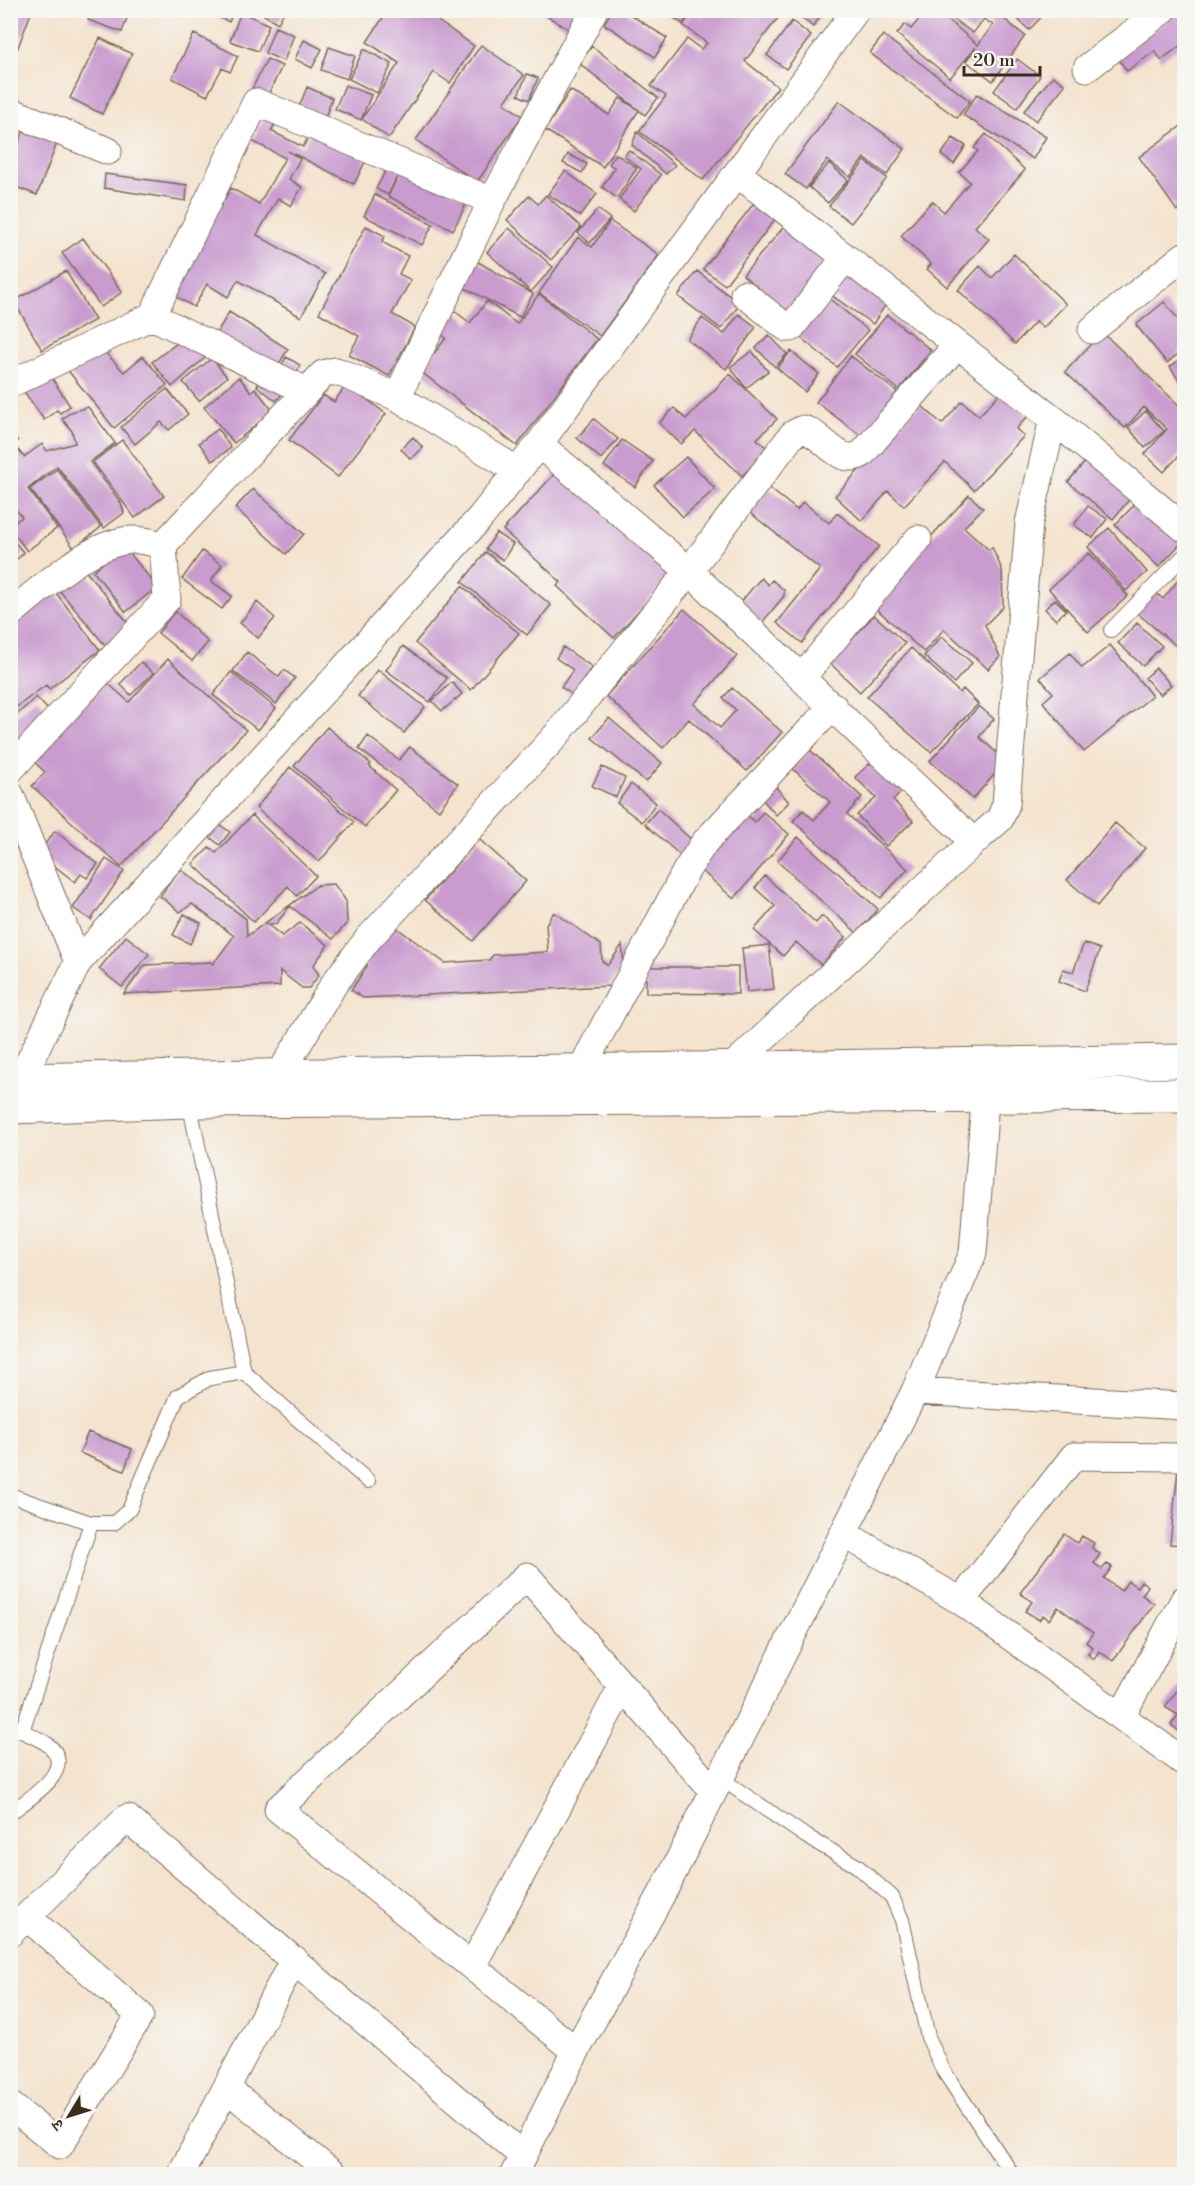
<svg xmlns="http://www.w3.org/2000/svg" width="1195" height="2185" font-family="'Libre Bodoni','Noto Serif Devanagari',serif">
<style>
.building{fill:#c99bcf}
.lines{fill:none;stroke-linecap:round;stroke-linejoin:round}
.lane-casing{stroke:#7c6b5c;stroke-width:16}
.street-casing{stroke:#7c6b5c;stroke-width:29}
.primary-casing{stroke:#7c6b5c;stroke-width:35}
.lane{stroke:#fff;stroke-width:14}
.street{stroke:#fff;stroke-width:27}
.primary{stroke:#fff;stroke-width:33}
</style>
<rect width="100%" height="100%" fill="#f6f6f2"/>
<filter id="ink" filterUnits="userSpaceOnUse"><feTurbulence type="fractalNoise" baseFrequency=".0167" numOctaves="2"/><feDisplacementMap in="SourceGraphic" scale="12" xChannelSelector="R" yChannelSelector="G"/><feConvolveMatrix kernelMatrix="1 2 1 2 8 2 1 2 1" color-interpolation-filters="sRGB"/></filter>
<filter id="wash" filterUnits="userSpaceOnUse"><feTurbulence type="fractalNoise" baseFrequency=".008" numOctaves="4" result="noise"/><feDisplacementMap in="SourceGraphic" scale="24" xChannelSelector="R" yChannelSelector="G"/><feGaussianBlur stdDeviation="1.35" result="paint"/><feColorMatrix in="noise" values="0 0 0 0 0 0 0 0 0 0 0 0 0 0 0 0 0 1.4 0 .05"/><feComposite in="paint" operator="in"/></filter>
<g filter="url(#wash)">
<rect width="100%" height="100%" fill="#f4e3ce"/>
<g id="blocks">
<!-- building -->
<path class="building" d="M 10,10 L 32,10 L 11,66 L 10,66 Z
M 92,10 L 130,10 L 122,32 L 88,20 Z
M 203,10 L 234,10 L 229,22 Z
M 266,10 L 285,10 L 278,23 L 264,15 Z
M 388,10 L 422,10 L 474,46 L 450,83 L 434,72 L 389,138 L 362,119 L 399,63 L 367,42 Z
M 537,10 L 585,10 L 573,32 Z
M 612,10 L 623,10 L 667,38 L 655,57 L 604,24 Z
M 661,10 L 691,10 L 683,24 Z
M 707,10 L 784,10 L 745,61 L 778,87 L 703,180 L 639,131 L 666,96 L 651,86 L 687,39 L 701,49 L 707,43 L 683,25 L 693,11 L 701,17 Z
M 792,10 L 825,10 L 813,27 Z
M 927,10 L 936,10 L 978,45 L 993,25 L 984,19 L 973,33 L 953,19 L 960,10 L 993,10 L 1025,36 L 993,81 L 966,61 L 976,47 L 950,78 L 897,34 L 905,24 L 911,29 Z
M 1008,10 L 1048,10 L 1029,30 Z
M 1181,10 L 1184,10 L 1184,43 L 1161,60 L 1155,51 L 1127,71 L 1117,57 Z
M 241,12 L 269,25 L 258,51 L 230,41 Z
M 792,21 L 811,36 L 786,69 L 767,55 Z
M 275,27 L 294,35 L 284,61 L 265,53 Z
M 194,34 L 238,56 L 230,72 L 222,68 L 207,96 L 172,78 Z
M 883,35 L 970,101 L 957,118 L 870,53 Z
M 100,38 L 132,54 L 102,114 L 70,98 Z
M 304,40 L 322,49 L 312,68 L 295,59 Z
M 481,45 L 524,75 L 504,103 L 522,116 L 477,182 L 416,140 Z
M 592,46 L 658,98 L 645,115 L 579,63 Z
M 329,47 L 355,56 L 347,79 L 321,70 Z
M 364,49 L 392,64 L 377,93 L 349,79 Z
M 267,59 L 282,66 L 266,99 L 251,91 Z
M 1017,59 L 1040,76 L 1017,108 L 994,91 Z
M 527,74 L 538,78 L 529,100 L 518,95 Z
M 1053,76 L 1065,85 L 1036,121 L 1024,111 Z
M 345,85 L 371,95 L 361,120 L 335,109 Z
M 307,87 L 332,98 L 324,121 L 298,110 Z
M 570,90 L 609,115 L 620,98 L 639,110 L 603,167 L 545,130 Z
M 977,94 L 1046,137 L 1033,159 L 963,115 Z
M 839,101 L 905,149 L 887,175 L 864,158 L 850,177 L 827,160 L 806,189 L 785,174 Z
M 266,113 L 278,119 L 271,131 L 303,147 L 311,132 L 366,160 L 354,184 L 288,151 L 300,159 L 289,179 L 302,187 L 291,206 L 278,198 L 257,235 L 325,274 L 301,317 L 238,280 L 228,297 L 207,284 L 194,307 L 171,294 L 231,188 L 259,204 L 285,158 L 252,141 Z
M 1184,124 L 1184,205 L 1177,211 L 1139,157 Z
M 26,125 L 59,138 L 37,195 L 10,185 L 10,164 Z
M 637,132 L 675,165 L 666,174 L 632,145 Z
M 986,134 L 1025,170 L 975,227 L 989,239 L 947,287 L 927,269 L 931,264 L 901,236 L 932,201 L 944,212 L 970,182 L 959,172 L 978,151 L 974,148 Z
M 953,138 L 966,146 L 954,164 L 941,155 Z
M 629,150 L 661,175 L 634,211 L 619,199 L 641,169 L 624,156 Z
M 568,154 L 587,164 L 582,173 L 563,163 Z
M 616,154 L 637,168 L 617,198 L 602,187 L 615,168 L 609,164 Z
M 865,161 L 887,178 L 851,223 L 829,206 Z
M 829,163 L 848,180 L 828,203 L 809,187 Z
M 389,164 L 400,170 L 388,195 L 376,189 Z
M 403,167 L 468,200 L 453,230 L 388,196 Z
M 565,171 L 597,194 L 580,216 L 548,194 Z
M 105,174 L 187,185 L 186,201 L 104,188 Z
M 375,195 L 433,224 L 422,245 L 364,216 Z
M 546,195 L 581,227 L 551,260 L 507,220 L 529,196 L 538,204 Z
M 758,198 L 779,214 L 725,285 L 703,269 Z
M 598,209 L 610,219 L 590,243 L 578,233 Z
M 610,221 L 659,255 L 600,336 L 539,293 L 578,237 L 592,247 Z
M 787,223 L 831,260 L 788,313 L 743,275 Z
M 366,226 L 385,236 L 382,242 L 408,256 L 399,274 L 411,280 L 392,314 L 415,327 L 389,376 L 349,355 L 359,336 L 319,313 Z
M 509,228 L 553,267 L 531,292 L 487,252 Z
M 83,238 L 122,292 L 101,307 L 62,253 Z
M 1014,254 L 1066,304 L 1043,328 L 1036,321 L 1015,344 L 958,290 L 980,266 L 992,278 Z
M 473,259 L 533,294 L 520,317 L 459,285 Z
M 849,269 L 890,298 L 873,324 L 831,295 Z
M 66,271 L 95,320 L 42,350 L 14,301 Z
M 697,271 L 740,304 L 721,329 L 678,296 Z
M 539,294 L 597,339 L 517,446 L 420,371 L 446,338 L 436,330 L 452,309 L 470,323 L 487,301 L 517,324 Z
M 826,296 L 868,330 L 837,367 L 796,334 Z
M 1164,302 L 1184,326 L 1184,349 L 1167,363 L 1136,325 Z
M 229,312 L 288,349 L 274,372 L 215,336 Z
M 739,314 L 756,327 L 726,369 L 687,339 L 702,318 L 724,334 Z
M 887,315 L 931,350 L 899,390 L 855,354 Z
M 1102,332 L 1184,410 L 1184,450 L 1164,472 L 1145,454 L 1167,429 L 1144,407 L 1125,428 L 1065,372 Z
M 769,335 L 787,354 L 775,367 L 756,348 Z
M 184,338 L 208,355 L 172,387 L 152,362 Z
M 102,349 L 124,372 L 143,356 L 167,385 L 114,428 L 62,363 Z
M 752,351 L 768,371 L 746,388 L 730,367 Z
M 791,351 L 819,374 L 805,392 L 777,368 Z
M 851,356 L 897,392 L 863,437 L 816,402 Z
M 286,357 L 300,365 L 293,380 L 278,372 Z
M 1184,357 L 1184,388 L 1170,367 Z
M 212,358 L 227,377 L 199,401 L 183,382 Z
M 48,372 L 70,406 L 60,413 L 57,410 L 44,420 L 23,390 Z
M 730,374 L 777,419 L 757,439 L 768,449 L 742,476 L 695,431 L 681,444 L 659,423 L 674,408 L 686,419 Z
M 266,375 L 285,390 L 276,401 L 257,386 Z
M 239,377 L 251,392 L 255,388 L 273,411 L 234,443 L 204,407 Z
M 347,384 L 386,414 L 338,477 L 289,440 L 323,395 L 334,402 Z
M 167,389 L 188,414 L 169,430 L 161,422 L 135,444 L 121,427 Z
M 1001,392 L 1028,416 L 1016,429 L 1024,436 L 974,490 L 945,462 L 904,506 L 888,491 L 862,521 L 835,496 L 920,404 L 942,424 L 962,401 L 979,416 Z
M 88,407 L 115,443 L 90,462 L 121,503 L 124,513 L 104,528 L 57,466 L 28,489 L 57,528 L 27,551 L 10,528 L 10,525 L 22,517 L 10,502 L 10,454 L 17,449 L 24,457 L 42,444 L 47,451 L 75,443 L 72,431 L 62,419 L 71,412 Z
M 1146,411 L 1164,431 L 1145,448 L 1128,427 Z
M 594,419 L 618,439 L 601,459 L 577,438 Z
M 218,429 L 231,448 L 212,461 L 199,443 Z
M 10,431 L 18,441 L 10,446 Z
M 413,437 L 423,448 L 411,459 L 401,449 Z
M 122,440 L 164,496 L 135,518 L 93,462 Z
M 622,440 L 653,461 L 635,487 L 604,466 Z
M 1090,456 L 1134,494 L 1113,519 L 1068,482 Z
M 686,457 L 715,489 L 683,517 L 654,485 Z
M 57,469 L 101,527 L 74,548 L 30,489 Z
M 557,471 L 672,574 L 614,638 L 557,586 L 561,582 L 503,530 Z
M 769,488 L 797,510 L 803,502 L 829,523 L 837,513 L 879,546 L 802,643 L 777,623 L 820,569 L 749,512 Z
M 253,489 L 304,534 L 286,554 L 235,508 Z
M 969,495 L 983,508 L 964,527 L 989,550 L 992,547 L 1002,570 L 1003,607 L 985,625 L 1000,657 L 988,669 L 944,629 L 924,652 L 870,603 Z
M 1139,500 L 1183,541 L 1159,567 L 1115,525 Z
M 1088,506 L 1107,519 L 1093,538 L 1074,525 Z
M 1109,528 L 1147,572 L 1126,591 L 1088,547 Z
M 496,533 L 513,544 L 503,560 L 486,549 Z
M 10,537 L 24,553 L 10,565 Z
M 124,546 L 157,587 L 126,612 L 93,571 Z
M 202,551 L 222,565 L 211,581 L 232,596 L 222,609 L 182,579 Z
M 486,552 L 551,605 L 527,635 L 462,582 Z
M 1089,553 L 1128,596 L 1088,632 L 1049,589 Z
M 84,569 L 129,624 L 105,645 L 59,590 Z
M 1184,573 L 1184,646 L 1181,650 L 1137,613 L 1155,592 L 1163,599 Z
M 761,578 L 768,585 L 772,580 L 784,590 L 784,596 L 756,630 L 733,611 Z
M 462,586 L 519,633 L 471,690 L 415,643 Z
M 53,589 L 100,650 L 49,689 L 46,685 L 10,712 L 10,621 Z
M 1055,599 L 1066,610 L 1056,620 L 1045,609 Z
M 257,602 L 275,618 L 258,638 L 240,623 Z
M 684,609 L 737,656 L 694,704 L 720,728 L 736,710 L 723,698 L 732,688 L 782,732 L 747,771 L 689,719 L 663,748 L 606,696 Z
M 175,611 L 208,642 L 192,661 L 158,633 Z
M 874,615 L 905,643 L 860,692 L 830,663 Z
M 1137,623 L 1162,646 L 1143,666 L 1118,643 Z
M 942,636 L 972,663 L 954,683 L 924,656 Z
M 1110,645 L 1152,696 L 1084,752 L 1043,702 L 1053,693 L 1040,678 L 1070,653 L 1082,668 Z
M 403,646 L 447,678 L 430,702 L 386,670 Z
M 563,647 L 592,667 L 573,695 L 561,687 L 573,670 L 556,658 Z
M 911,648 L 960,693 L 963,689 L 978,704 L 931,752 L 867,697 Z
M 247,652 L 279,677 L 284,670 L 295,678 L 276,704 L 233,671 Z
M 168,659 L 246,730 L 121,867 L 32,786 L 45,772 L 29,757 L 102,678 L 129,702 Z
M 141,662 L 153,673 L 131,695 L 120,684 Z
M 1156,668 L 1171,685 L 1160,695 L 1145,678 Z
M 378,670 L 425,707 L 404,733 L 358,696 Z
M 231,672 L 276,708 L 258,730 L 213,695 Z
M 452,682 L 462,694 L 442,711 L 432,701 Z
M 36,697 L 50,712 L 14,747 L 10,743 L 10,721 Z
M 979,706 L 994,719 L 979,737 L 1006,761 L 973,799 L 930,761 Z
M 609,718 L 662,763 L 646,782 L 592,738 Z
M 327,727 L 371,764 L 369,766 L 396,790 L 365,827 L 294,766 Z
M 368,736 L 399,760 L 410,747 L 458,784 L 439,810 L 359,749 Z
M 810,750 L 862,797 L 847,814 L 908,869 L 881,898 L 793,821 L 803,810 L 814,820 L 830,802 L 793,769 Z
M 877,757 L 906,788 L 893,800 L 913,821 L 886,846 L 857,815 L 876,798 L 855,777 Z
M 290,767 L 354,822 L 319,862 L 256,808 Z
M 602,767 L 625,778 L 616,797 L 592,786 Z
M 631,784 L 656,803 L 642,822 L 617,803 Z
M 775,786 L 789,802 L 776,815 L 762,799 Z
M 658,809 L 694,842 L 681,856 L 645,824 Z
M 741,810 L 755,822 L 763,812 L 789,834 L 734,899 L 695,865 Z
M 252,815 L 316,876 L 297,896 L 288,886 L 254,922 L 193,864 L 210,847 L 216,853 Z
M 216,822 L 230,832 L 220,845 L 207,835 Z
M 1115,823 L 1145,848 L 1097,906 L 1067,880 Z
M 10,824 L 22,845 L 10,851 Z
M 55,831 L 98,864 L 87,878 L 81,874 L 75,882 L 38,853 Z
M 798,837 L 878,909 L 857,933 L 777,861 Z
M 479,839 L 526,881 L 473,941 L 425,900 Z
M 106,859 L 124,871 L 91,920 L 73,908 Z
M 178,871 L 183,871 L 246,919 L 247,936 L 318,885 L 334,884 L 346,901 L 347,923 L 333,939 L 290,906 L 276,924 L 267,924 L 282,936 L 300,923 L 328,945 L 313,966 L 319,975 L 309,988 L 302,988 L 280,971 L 280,986 L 124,994 L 145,965 L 210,962 L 213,964 L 234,936 L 192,904 L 180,912 L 160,896 Z
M 765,876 L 816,923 L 822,916 L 846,937 L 821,965 L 796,942 L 783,956 L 754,930 L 775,906 L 755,888 Z
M 554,912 L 601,945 L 602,961 L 608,965 L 622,945 L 624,966 L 609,986 L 363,998 L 351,990 L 367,966 L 367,957 L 390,923 L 445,963 L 489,960 L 493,955 L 548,952 L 546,924 Z
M 184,914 L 201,923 L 190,944 L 173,935 Z
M 126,936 L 149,954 L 122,987 L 99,969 Z
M 1084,943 L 1100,949 L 1085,991 L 1059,981 L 1063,969 L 1073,972 Z
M 769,945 L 774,989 L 747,992 L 742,948 Z
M 646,967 L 738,967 L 738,994 L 646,993 Z
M 88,1432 L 132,1449 L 124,1471 L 80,1453 Z
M 1178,1470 L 1184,1471 L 1184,1545 L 1170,1544 Z
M 1064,1534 L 1077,1543 L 1082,1536 L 1094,1543 L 1092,1548 L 1100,1554 L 1094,1563 L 1102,1569 L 1107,1564 L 1112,1567 L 1104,1578 L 1121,1591 L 1128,1581 L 1137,1587 L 1141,1581 L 1148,1586 L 1142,1595 L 1154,1604 L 1113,1661 L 1099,1651 L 1094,1659 L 1088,1654 L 1093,1647 L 1086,1642 L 1093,1633 L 1058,1607 L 1049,1620 L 1043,1615 L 1039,1620 L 1025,1611 L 1032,1602 L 1020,1593 Z
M 1184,1681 L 1184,1734 L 1171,1725 L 1178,1715 L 1165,1707 Z"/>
</g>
</g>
<g filter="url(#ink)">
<use href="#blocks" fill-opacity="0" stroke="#7c6b5c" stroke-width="1.5"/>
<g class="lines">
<!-- lane casing -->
<g class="lane-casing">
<path id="lane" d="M 1111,630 L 1184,556
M 189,1101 L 244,1372 L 368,1481
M 10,1495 L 91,1523 L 22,1731 L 10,1728
M 91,1523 L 114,1523 L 129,1510 L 178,1396 L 210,1378 L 244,1372
M 720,1778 L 804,1835 L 857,1866 L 892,1897 L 902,1920 L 928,2037 L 943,2070 L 1012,2174
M 10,1813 C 28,1799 80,1769 47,1744 C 40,1739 30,1735 22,1731"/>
</g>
<!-- street casing -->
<g class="street-casing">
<path id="street" d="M 1087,68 L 1163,10
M 10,111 L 108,151
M 737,173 L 1053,419 L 1184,528
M 744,294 L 787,328 L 791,328 L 845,258
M 152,316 L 256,102 L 492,201
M 1092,330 L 1184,256
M 10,384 L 152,316 L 306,391
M 397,397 L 518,471
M 539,444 L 689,571 L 974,842 L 1000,819 L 1006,804 L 1029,523 L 1053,419
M 10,614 C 42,588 89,543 131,540 C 141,539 153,543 163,545
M 802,677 L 918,539
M 10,770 L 167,599 L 163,545 L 323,374 L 336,371 L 397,397 L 492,201 L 594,10
M 10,794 L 78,962
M 733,1066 L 974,842
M 582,1068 L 686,871 L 704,843 L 833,706
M 280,1074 L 334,984 L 368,939 L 554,738 L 689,571 L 793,434 L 803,429 C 825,435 838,467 862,454 L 957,345
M 13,1095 L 78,962 L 480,518 L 539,444 L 856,10
M 915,1391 L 1184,1406
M 844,1534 L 961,1601 L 1184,1762
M 961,1601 L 1074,1456 L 1184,1457
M 1122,1715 L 1184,1600
M 10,1933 L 127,1818 L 523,2156
M 472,1966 L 622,1687
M 576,2051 L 278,1809 L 527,1576 L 713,1791
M 226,2088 L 333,2174
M 10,2105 L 60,2145 L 140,2015 L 27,1917
M 181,2174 L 294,1959
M 514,2174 L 576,2051 L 665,1888 L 915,1391 L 973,1253 L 987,1076"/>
</g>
<!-- primary casing -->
<g class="primary-casing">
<path id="primary" d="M 10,1080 L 1184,1061
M 10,1107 L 189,1101 L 1184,1095"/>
</g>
<!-- lane -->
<use href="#lane" class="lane"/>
<!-- street -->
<use href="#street" class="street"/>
<!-- primary -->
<use href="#primary" class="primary"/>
</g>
</g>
<!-- margin -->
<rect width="1195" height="2185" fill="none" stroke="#f6f6f2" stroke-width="36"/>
<!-- north arrow -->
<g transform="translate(69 2116) rotate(232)" stroke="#f6f6f2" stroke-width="4.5" paint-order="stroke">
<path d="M0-4.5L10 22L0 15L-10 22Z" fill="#3b2a1e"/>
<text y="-9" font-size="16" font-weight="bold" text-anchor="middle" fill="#3b2a1e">उ</text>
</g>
<!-- scale -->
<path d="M964 66v9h76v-9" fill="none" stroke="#3b2a1e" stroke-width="3"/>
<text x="973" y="66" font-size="18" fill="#3b2a1e" stroke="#f6f6f2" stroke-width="4.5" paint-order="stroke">20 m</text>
</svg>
